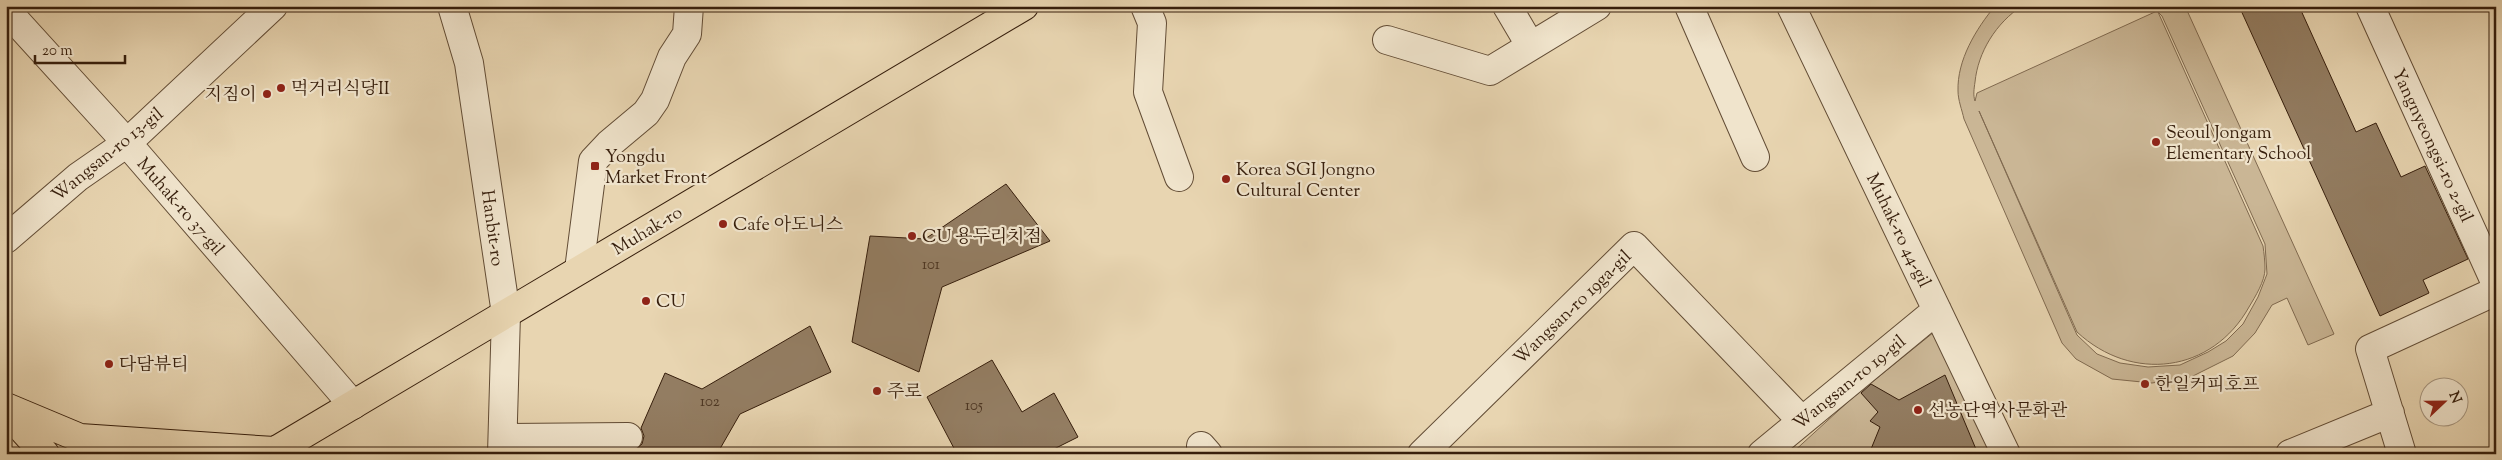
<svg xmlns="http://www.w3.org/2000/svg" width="2502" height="460" font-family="'Sorts Mill Goudy','Noto Serif KR',serif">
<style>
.green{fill:#cab695;stroke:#806a50;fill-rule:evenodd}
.building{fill:#937d62;stroke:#361e0c}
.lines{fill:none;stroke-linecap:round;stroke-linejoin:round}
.minor-casing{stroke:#624c35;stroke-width:30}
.major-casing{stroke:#361e0c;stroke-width:30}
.minor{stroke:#f0e4cc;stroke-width:28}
.major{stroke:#e8d5b1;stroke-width:28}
.poi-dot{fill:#8f2418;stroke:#f0e4cc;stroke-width:2}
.labels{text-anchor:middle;stroke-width:4.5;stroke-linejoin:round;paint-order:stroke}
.number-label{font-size:15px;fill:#4d3622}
.poi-label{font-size:18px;fill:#361e0c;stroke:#f0e4cc;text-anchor:start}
.street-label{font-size:18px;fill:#361e0c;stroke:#f0e4cc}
</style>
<rect width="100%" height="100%" fill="#e8d5b1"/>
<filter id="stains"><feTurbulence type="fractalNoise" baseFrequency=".004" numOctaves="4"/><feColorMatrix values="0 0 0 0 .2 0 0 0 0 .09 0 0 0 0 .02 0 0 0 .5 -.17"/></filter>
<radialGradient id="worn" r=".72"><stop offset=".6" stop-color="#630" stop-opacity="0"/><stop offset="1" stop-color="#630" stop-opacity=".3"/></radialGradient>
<!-- green -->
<path class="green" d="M 1995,6 L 2022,6 C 1996,23 1978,52 1975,82 C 1974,89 1973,95 1975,101 L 1977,93 L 2157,11 L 2153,6 L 2185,6 L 2334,334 L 2308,345 L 2287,298 L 2272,305 L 2255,333 L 2233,356 L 2191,377 L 2152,383 L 2112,379 L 2076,359 L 2062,343 L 1964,119 C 1962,110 1958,100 1958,91 C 1957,60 1976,29 1995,6 ZM 2158,12 L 2162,16 L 2265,244 L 2267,274 L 2258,297 L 2243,324 L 2226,341 L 2208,352 L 2180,365 L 2148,367 L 2120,363 L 2097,354 L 2077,335 L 1979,111 L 2077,332 C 2132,383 2212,373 2249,307 C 2255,297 2265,281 2265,269 C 2265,261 2264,253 2263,246 Z
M 1934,332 L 1992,454 L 1791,454 L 1850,400 Z"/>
<!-- building -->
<path class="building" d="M 2239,6 L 2299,6 L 2356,132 L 2376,123 L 2401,177 L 2425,166 L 2468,259 L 2423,280 L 2429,293 L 2380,316 Z
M 1006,184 L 1050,241 L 942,287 L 919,372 L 852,342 L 870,236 L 925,239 Z
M 810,326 L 831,372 L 740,414 L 717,454 L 630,454 L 642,444 L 644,436 L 641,428 L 665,373 L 702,389 Z
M 992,360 L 1022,412 L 1054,393 L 1078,437 L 1044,454 L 957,454 L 927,397 Z
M 1945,375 L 1978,454 L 1869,454 L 1880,427 L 1870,421 L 1878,412 L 1861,393 L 1871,384 L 1899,400 Z"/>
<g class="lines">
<!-- minor casing -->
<g class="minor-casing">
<path id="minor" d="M 452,6 L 469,63 L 506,314 L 502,454
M 1145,6 L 1152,23 L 1148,92 L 1179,177
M 1507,6 L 1530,45
M 1689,6 L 1755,157
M 1791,6 L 2006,454
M 2370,6 L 2496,284
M 6,10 L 127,143 L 353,405
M 1387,40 L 1490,71 L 1597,6
M 6,239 L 78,177 L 127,143 L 273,6
M 579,270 L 593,161 L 609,144 L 646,113 L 655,100 L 672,57 L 687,34 L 689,6
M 503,438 L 628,437
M 1201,446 L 1208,454
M 1422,454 L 1634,246 L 1802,421
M 1762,454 L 1937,310
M 2290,454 L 2390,413
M 2402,454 L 2370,349 L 2496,291"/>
</g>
<!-- major casing -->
<g class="major-casing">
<path id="major" d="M 6,407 L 80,438 L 274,451
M 6,411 L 45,454
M 270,454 L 1024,6"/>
</g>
<!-- minor -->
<use href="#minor" class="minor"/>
<!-- major -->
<use href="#major" class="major"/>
</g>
<!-- markers -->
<g class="poi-dot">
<circle cx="281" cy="88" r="5"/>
<circle cx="267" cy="94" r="5"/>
<circle cx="2156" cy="142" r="5"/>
<rect x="590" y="161" width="10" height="10" rx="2.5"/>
<circle cx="1226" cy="179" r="5"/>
<circle cx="723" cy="224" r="5"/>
<circle cx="912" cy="236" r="5"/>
<circle cx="646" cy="301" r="5"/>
<circle cx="109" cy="364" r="5"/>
<circle cx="2145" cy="384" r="5"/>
<circle cx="877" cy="391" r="5"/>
<circle cx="1918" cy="410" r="5"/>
</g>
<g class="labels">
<!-- number labels -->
<g class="number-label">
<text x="931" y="269">101</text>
<text x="710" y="406">102</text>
<text x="974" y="410">105</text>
</g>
<!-- poi labels -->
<g class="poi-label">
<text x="291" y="94">먹거리식당II</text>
<text x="257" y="100" text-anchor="end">지짐이</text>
<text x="2166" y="138">Seoul Jongam<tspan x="2166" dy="21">Elementary School</tspan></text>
<text x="605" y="162">Yongdu<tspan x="605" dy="21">Market Front</tspan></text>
<text x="1236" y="175">Korea SGI Jongno<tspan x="1236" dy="21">Cultural Center</tspan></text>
<text x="733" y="230">Cafe 아도니스</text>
<text x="922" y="242">CU 용두리치점</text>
<text x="656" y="307">CU</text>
<text x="119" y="370">다담뷰티</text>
<text x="2155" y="390">한일커피호프</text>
<text x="887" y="397">주로</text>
<text x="1928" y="416">선농단역사문화관</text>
</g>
<!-- street labels -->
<g class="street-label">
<text transform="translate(2433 145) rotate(65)" y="6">Yangnyeongsi-ro 2-gil</text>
<text transform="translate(107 154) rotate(-39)" y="6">Wangsan-ro 13-gil</text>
<text transform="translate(181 206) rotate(49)" y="6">Muhak-ro 37-gil</text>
<text transform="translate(493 228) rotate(82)" y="6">Hanbit-ro</text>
<text transform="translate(647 230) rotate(-31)" y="6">Muhak-ro</text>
<text transform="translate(1899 230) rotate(64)" y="6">Muhak-ro 44-gil</text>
<text transform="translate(1572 307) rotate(-44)" y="6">Wangsan-ro 19ga-gil</text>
<text transform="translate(1849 382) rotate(-39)" y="6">Wangsan-ro 19-gil</text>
</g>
</g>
<!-- margin -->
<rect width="2502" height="460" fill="none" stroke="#e8d5b1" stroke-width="25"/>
<rect x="8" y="8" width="2487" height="445" fill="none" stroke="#361e0c" stroke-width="2.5"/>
<rect x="12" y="12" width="2477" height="435" fill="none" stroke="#361e0c"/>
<!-- north arrow -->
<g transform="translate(2444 402) rotate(68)"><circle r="24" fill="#f0e4cc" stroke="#a6957f"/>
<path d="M0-4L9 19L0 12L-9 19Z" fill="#8f2418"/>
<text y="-8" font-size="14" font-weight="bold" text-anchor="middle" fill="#361e0c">N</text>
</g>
<!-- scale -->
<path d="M35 55v8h90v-8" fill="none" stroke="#361e0c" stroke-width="2.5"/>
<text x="42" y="55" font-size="15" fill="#361e0c" stroke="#f0e4cc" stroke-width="4" paint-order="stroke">20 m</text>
<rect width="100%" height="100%" filter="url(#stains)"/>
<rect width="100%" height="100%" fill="url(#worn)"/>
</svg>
